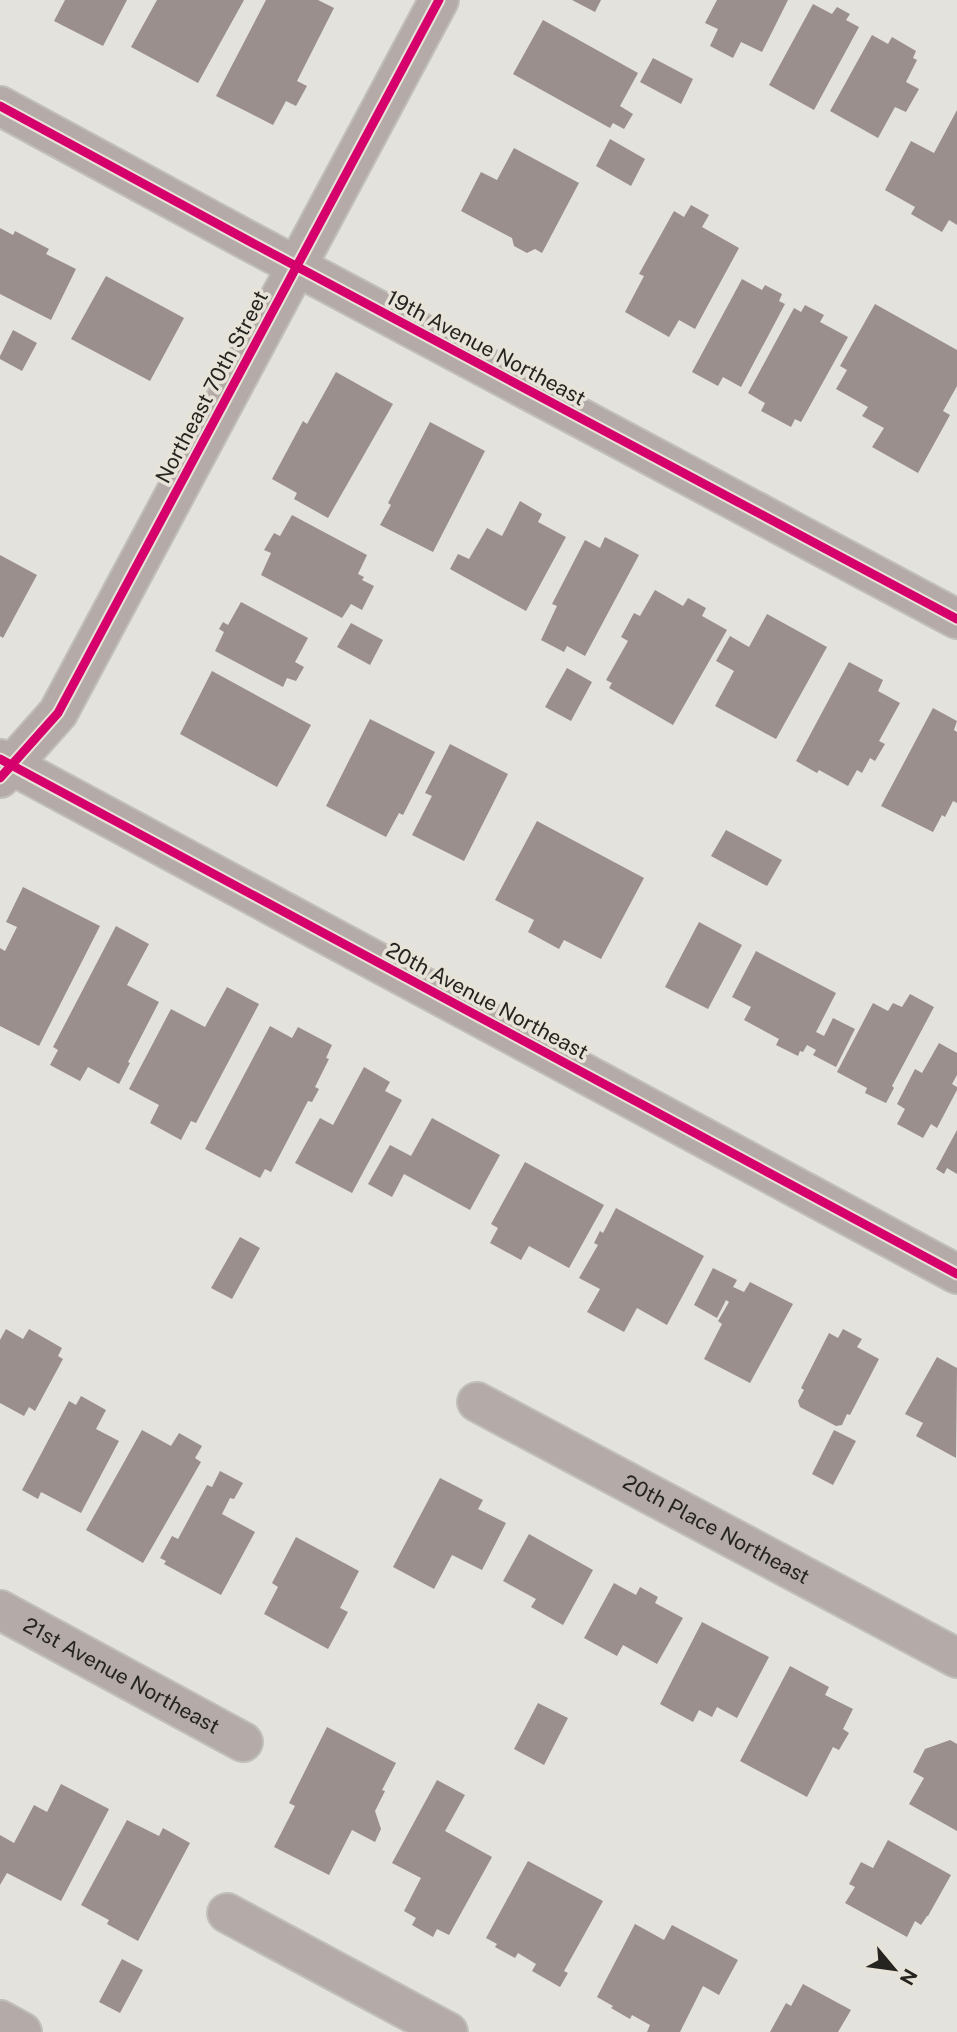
<svg xmlns="http://www.w3.org/2000/svg" width="957" height="2032" font-family="'Public Sans',sans-serif">
<style>
.building{fill:#9a8f8c}
.lines{fill:none;stroke-linecap:round;stroke-linejoin:round}
.minor-casing{stroke:#c1bfbb;stroke-width:42}
.minor{stroke:#b4aba8;stroke-width:38}
.cycleway-casing{stroke:#e7e3d8;stroke-width:13}
.cycleway{stroke:#d6006c;stroke-width:9}
.labels{text-anchor:middle;stroke-width:7;stroke-linejoin:round;paint-order:stroke}
.street-label{font-size:21px;fill:#262420;stroke:#e7e3d8}
</style>
<rect width="100%" height="100%" fill="#e4e2dc"/>
<!-- building -->
<path class="building" d="M 65,0 L 127,0 L 103,46 L 54,21 Z
M 157,0 L 244,0 L 198,83 L 131,47 Z
M 266,0 L 318,0 L 334,8 L 297,81 L 307,86 L 296,106 L 286,101 L 273,125 L 216,96 Z
M 572,0 L 601,0 L 595,12 Z
M 717,0 L 788,0 L 762,52 L 741,42 L 733,58 L 710,46 L 718,29 L 705,23 Z
M 813,4 L 832,14 L 837,7 L 850,14 L 846,20 L 859,27 L 814,110 L 769,85 Z
M 543,20 L 638,73 L 620,106 L 633,114 L 624,129 L 613,123 L 610,128 L 513,74 Z
M 872,35 L 888,44 L 892,37 L 916,51 L 913,58 L 917,60 L 906,82 L 919,89 L 906,112 L 895,107 L 878,138 L 830,111 Z
M 653,58 L 693,79 L 681,104 L 640,82 Z
M 957,110 L 957,225 L 949,220 L 942,232 L 911,214 L 915,207 L 885,190 L 911,141 L 934,153 Z
M 610,139 L 645,159 L 631,186 L 596,166 Z
M 514,148 L 579,183 L 542,253 L 535,249 L 527,253 L 514,246 L 512,238 L 461,211 L 481,172 L 497,180 Z
M 691,205 L 709,215 L 702,227 L 739,248 L 695,329 L 679,320 L 669,337 L 625,312 L 644,276 L 639,274 L 674,211 L 684,217 Z
M 0,228 L 13,235 L 15,231 L 49,249 L 46,254 L 76,269 L 51,320 L 0,294 Z
M 106,276 L 184,318 L 150,381 L 71,339 Z
M 742,279 L 762,290 L 765,285 L 782,294 L 779,301 L 785,304 L 741,387 L 723,377 L 718,386 L 692,372 Z
M 875,304 L 957,350 L 957,386 L 943,411 L 950,415 L 918,473 L 872,447 L 884,428 L 862,416 L 868,407 L 836,389 L 847,370 L 840,366 Z
M 805,305 L 824,315 L 820,322 L 848,337 L 801,422 L 795,419 L 791,427 L 761,411 L 765,403 L 748,393 L 794,308 L 801,312 Z
M 13,330 L 37,343 L 22,371 L 0,359 L 0,356 Z
M 336,372 L 393,404 L 328,518 L 294,499 L 297,493 L 272,479 L 303,421 L 307,424 Z
M 430,422 L 485,451 L 433,552 L 380,525 L 391,505 L 388,503 Z
M 520,501 L 542,514 L 538,522 L 566,537 L 526,611 L 450,569 L 458,554 L 469,559 L 487,528 L 502,536 Z
M 292,515 L 367,555 L 358,574 L 364,577 L 362,580 L 374,586 L 362,610 L 351,604 L 342,618 L 261,575 L 271,553 L 264,550 L 274,533 L 280,536 Z
M 605,537 L 639,555 L 585,656 L 567,646 L 564,652 L 541,640 L 557,606 L 552,604 L 585,540 L 600,548 Z
M 0,555 L 37,575 L 3,638 L 0,636 Z
M 655,590 L 683,606 L 688,598 L 706,608 L 702,616 L 727,630 L 673,725 L 609,688 L 612,683 L 606,680 L 628,641 L 621,637 L 634,613 L 640,616 Z
M 241,602 L 308,638 L 295,662 L 304,667 L 296,681 L 287,678 L 283,687 L 215,651 L 224,632 L 219,629 L 223,622 L 228,625 Z
M 767,614 L 827,647 L 776,739 L 715,706 L 734,671 L 716,661 L 730,636 L 749,647 Z
M 351,623 L 383,640 L 370,665 L 337,647 Z
M 849,662 L 883,680 L 878,691 L 900,703 L 879,741 L 885,744 L 875,761 L 870,758 L 862,773 L 857,770 L 848,786 L 819,770 L 817,773 L 796,761 Z
M 567,668 L 592,682 L 571,721 L 545,707 Z
M 212,671 L 311,725 L 277,787 L 180,734 Z
M 933,708 L 957,721 L 954,730 L 957,732 L 957,803 L 953,801 L 945,817 L 942,815 L 933,832 L 881,806 Z
M 370,719 L 435,752 L 403,815 L 399,813 L 386,837 L 326,806 Z
M 450,744 L 508,774 L 464,861 L 412,835 L 432,796 L 425,793 Z
M 537,821 L 644,878 L 601,959 L 564,940 L 559,949 L 528,932 L 534,920 L 495,900 Z
M 726,830 L 782,860 L 767,886 L 711,856 Z
M 23,887 L 100,926 L 39,1046 L 0,1026 L 0,948 L 5,951 L 17,927 L 6,922 Z
M 699,922 L 742,945 L 708,1009 L 665,987 Z
M 116,926 L 149,944 L 127,985 L 159,1002 L 128,1062 L 130,1063 L 119,1084 L 88,1067 L 80,1081 L 50,1065 L 58,1050 L 53,1047 Z
M 756,951 L 836,993 L 816,1032 L 824,1036 L 833,1018 L 855,1029 L 836,1067 L 813,1055 L 816,1050 L 807,1045 L 803,1052 L 800,1051 L 798,1056 L 776,1045 L 779,1039 L 744,1020 L 751,1007 L 732,997 Z
M 227,987 L 259,1004 L 196,1123 L 191,1121 L 181,1140 L 150,1123 L 159,1105 L 129,1089 L 171,1009 L 205,1027 Z
M 910,994 L 934,1007 L 892,1086 L 894,1088 L 886,1103 L 865,1093 L 867,1088 L 837,1072 L 873,1003 L 888,1011 L 893,1003 L 902,1007 Z
M 270,1026 L 292,1038 L 298,1027 L 332,1045 L 326,1058 L 329,1059 L 315,1087 L 319,1089 L 312,1102 L 308,1101 L 271,1172 L 265,1169 L 260,1178 L 205,1149 Z
M 939,1043 L 957,1053 L 957,1075 L 952,1084 L 957,1087 L 957,1090 L 937,1128 L 931,1124 L 923,1138 L 897,1124 L 905,1109 L 897,1104 L 915,1069 L 922,1073 Z
M 364,1067 L 390,1082 L 385,1091 L 402,1100 L 352,1193 L 295,1163 L 320,1118 L 333,1125 Z
M 432,1118 L 500,1155 L 470,1210 L 404,1174 L 392,1197 L 368,1184 L 390,1145 L 411,1156 Z
M 957,1130 L 957,1174 L 947,1168 L 944,1174 L 936,1169 Z
M 525,1162 L 604,1205 L 569,1268 L 529,1246 L 521,1260 L 490,1243 L 498,1228 L 491,1224 Z
M 616,1208 L 704,1256 L 667,1325 L 637,1308 L 624,1332 L 587,1312 L 600,1289 L 579,1278 L 598,1245 L 594,1243 L 600,1231 L 603,1233 Z
M 240,1237 L 260,1248 L 232,1299 L 211,1288 Z
M 713,1268 L 737,1280 L 733,1287 L 744,1292 L 750,1282 L 793,1304 L 750,1383 L 704,1359 L 722,1324 L 718,1321 L 729,1302 L 726,1300 L 717,1318 L 694,1305 Z
M 6,1329 L 23,1339 L 29,1329 L 62,1348 L 58,1356 L 63,1359 L 35,1411 L 29,1407 L 24,1416 L 0,1403 L 0,1340 Z
M 843,1329 L 862,1339 L 857,1347 L 879,1359 L 850,1415 L 847,1414 L 842,1425 L 836,1426 L 800,1407 L 798,1401 L 804,1390 L 801,1388 L 829,1333 L 838,1338 Z
M 937,1357 L 957,1368 L 956,1458 L 916,1436 L 923,1423 L 905,1414 Z
M 81,1396 L 106,1410 L 96,1429 L 119,1441 L 81,1513 L 41,1492 L 38,1499 L 22,1490 L 69,1401 L 76,1405 Z
M 142,1430 L 171,1446 L 179,1433 L 202,1446 L 195,1458 L 201,1462 L 143,1563 L 86,1530 Z
M 834,1430 L 856,1441 L 833,1485 L 812,1474 Z
M 220,1471 L 243,1483 L 234,1499 L 230,1498 L 222,1514 L 255,1532 L 221,1595 L 164,1564 L 166,1561 L 160,1558 L 172,1536 L 178,1539 L 207,1485 L 212,1487 Z
M 440,1478 L 483,1500 L 478,1509 L 506,1523 L 482,1570 L 452,1555 L 434,1589 L 393,1567 Z
M 529,1534 L 593,1570 L 563,1625 L 531,1607 L 536,1599 L 503,1581 Z
M 296,1537 L 359,1571 L 340,1608 L 348,1612 L 328,1649 L 264,1614 L 278,1587 L 272,1583 Z
M 614,1583 L 636,1595 L 640,1587 L 658,1597 L 655,1603 L 683,1618 L 657,1664 L 623,1645 L 617,1656 L 584,1638 Z
M 702,1622 L 769,1657 L 737,1718 L 717,1707 L 712,1717 L 699,1710 L 693,1722 L 660,1704 Z
M 790,1666 L 829,1687 L 825,1695 L 853,1709 L 843,1729 L 849,1733 L 839,1750 L 833,1747 L 807,1797 L 740,1761 Z
M 538,1703 L 568,1718 L 544,1765 L 514,1749 Z
M 327,1727 L 396,1763 L 382,1790 L 385,1791 L 375,1811 L 381,1829 L 375,1842 L 352,1830 L 329,1875 L 274,1847 L 295,1806 L 289,1803 Z
M 950,1740 L 957,1744 L 957,1831 L 909,1804 L 924,1778 L 913,1772 L 925,1749 Z
M 437,1780 L 465,1795 L 445,1831 L 492,1857 L 449,1935 L 437,1929 L 433,1937 L 412,1925 L 416,1918 L 404,1911 L 421,1878 L 392,1863 Z
M 61,1784 L 109,1809 L 61,1901 L 7,1873 L 0,1885 L 0,1835 L 14,1843 L 34,1805 L 47,1812 Z
M 127,1820 L 159,1836 L 163,1828 L 190,1843 L 138,1941 L 107,1924 L 109,1920 L 81,1905 Z
M 888,1840 L 951,1875 L 928,1916 L 927,1916 L 921,1925 L 915,1921 L 907,1937 L 845,1903 L 855,1887 L 849,1884 L 861,1862 L 873,1868 Z
M 528,1861 L 603,1901 L 564,1971 L 568,1973 L 560,1987 L 532,1971 L 536,1964 L 518,1953 L 515,1958 L 495,1947 L 497,1944 L 486,1938 Z
M 635,1924 L 664,1940 L 672,1925 L 738,1960 L 719,1995 L 703,1986 L 680,2032 L 647,2032 L 650,2025 L 632,2015 L 630,2019 L 611,2008 L 613,2006 L 597,1997 Z
M 122,1959 L 143,1970 L 120,2013 L 99,2002 Z
M 803,1984 L 851,2010 L 838,2032 L 770,2032 L 786,2003 L 791,2006 Z"/>
<g class="lines">
<!-- minor casing -->
<g class="minor-casing">
<g id="minor">
<path d="M 0,106 L 247,240 L 957,619"/>
<path d="M 0,759 L 957,1274"/>
<path d="M 0,778 L 58,713 L 439,0"/>
<path id="s1" d="M 477,1402 L 957,1658"/>
<path id="s2" d="M 0,1610 L 243,1742"/>
<path d="M 227,1913 L 448,2032"/>
<path d="M 0,2020 L 22,2032"/>
</g>
</g>
<!-- minor -->
<use href="#minor" class="minor"/>
<!-- cycleway casing -->
<g class="cycleway-casing">
<path id="cycleway" d="M 0,106 L 247,240 L 957,619
M 0,759 L 957,1274
M 0,778 L 58,713 L 439,0"/>
</g>
<!-- cycleway -->
<use href="#cycleway" class="cycleway"/>
</g>
<g class="labels">
<!-- street labels -->
<g class="street-label">
<text transform="translate(486 348) rotate(28)" y="7">19th Avenue Northeast</text>
<text transform="translate(212 387) rotate(-62)" y="7">Northeast 70th Street</text>
<text transform="translate(487 1001) rotate(28)" y="7">20th Avenue Northeast</text>
<text dy="7" stroke="none"><textPath href="#s1" startOffset="271">20th Place Northeast</textPath></text>
<text dy="7" stroke="none"><textPath href="#s2" startOffset="138">21st Avenue Northeast</textPath></text>
</g>
</g>
<!-- north arrow -->
<g transform="translate(894 1969) rotate(119)" stroke="#e7e3d8" stroke-width="5" paint-order="stroke">
<path d="M0-5L12 26L0 18L-12 26Z" fill="#262420"/>
<text y="-10" font-size="19" font-weight="bold" text-anchor="middle" fill="#262420">N</text>
</g>
</svg>
